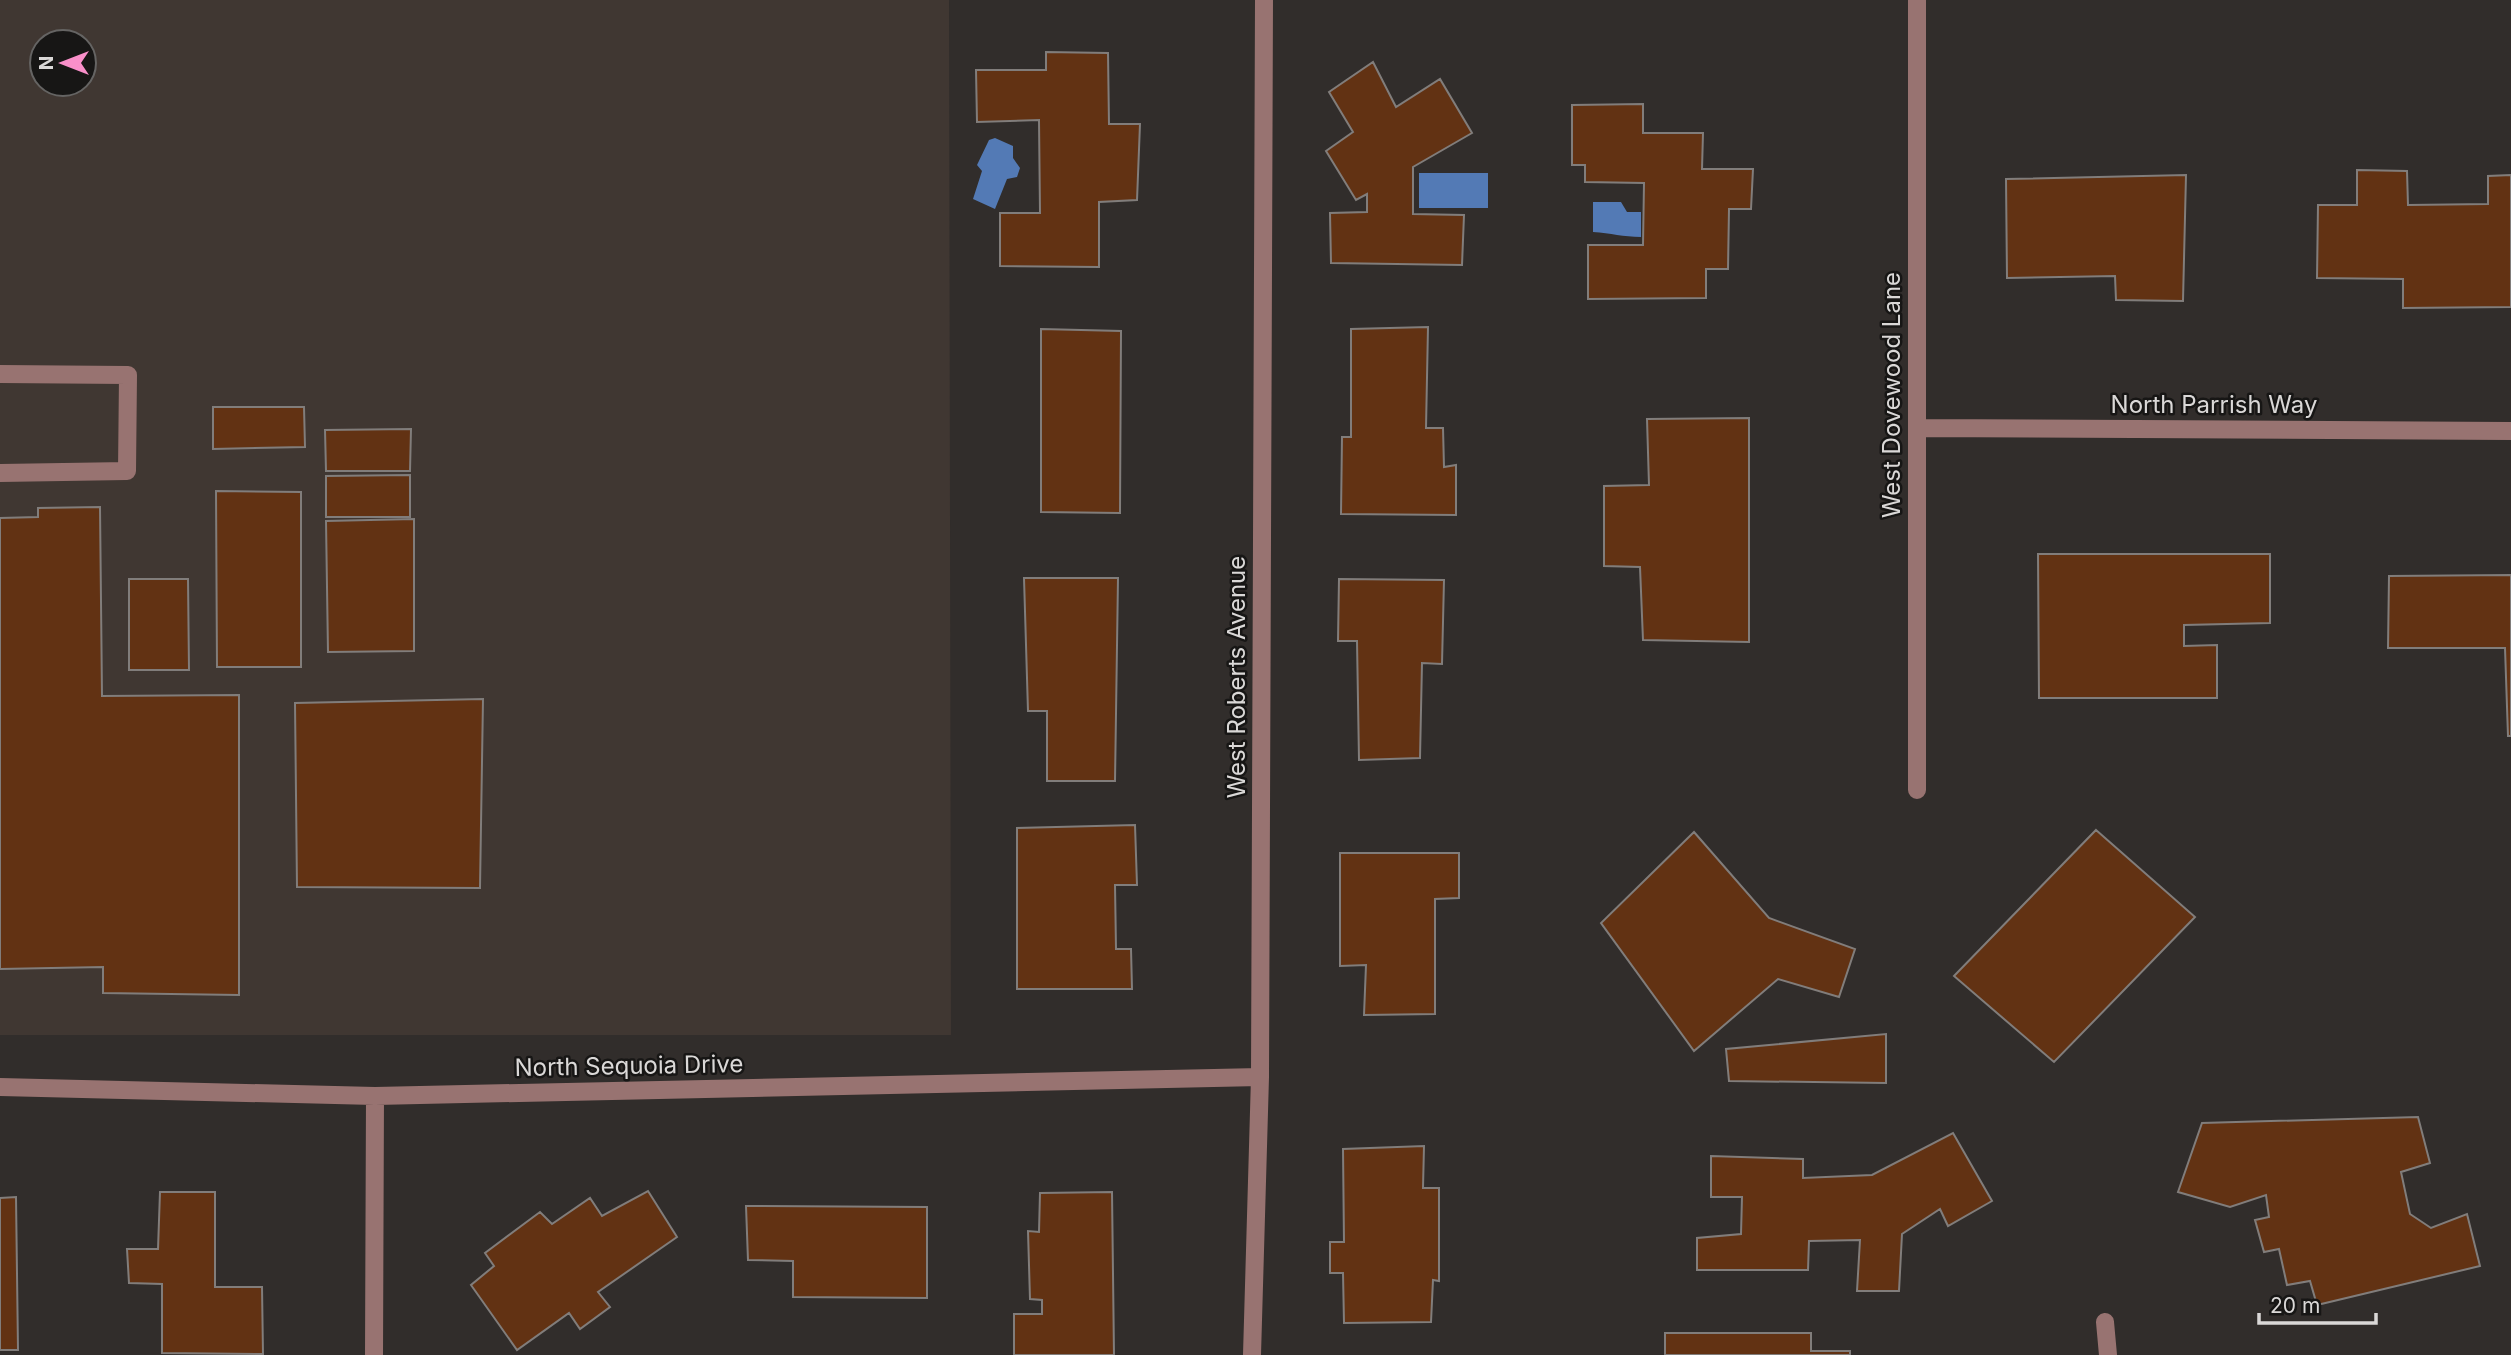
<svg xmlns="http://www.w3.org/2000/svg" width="2511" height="1355" font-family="Inter,sans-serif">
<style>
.built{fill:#403732;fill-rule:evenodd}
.water{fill:#537ab5}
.building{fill:#623213;stroke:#817d7b;stroke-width:2}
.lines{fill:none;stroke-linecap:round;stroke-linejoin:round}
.minor{stroke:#987371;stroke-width:18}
.labels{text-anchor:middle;stroke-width:5;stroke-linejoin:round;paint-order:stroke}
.street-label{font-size:24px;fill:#dad8d7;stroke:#171615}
</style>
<rect width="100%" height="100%" fill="#312d2b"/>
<!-- built -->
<path class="built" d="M 0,0 L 949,0 L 951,1035 L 0,1035 ZM 42,42 L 84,42 L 84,84 L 42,84 Z"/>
<!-- water -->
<path class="water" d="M 995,138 L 1013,146 L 1013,158 L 1020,168 L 1017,177 L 1007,179 L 995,209 L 973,199 L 982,171 L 977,165 L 989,140 Z
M 1419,173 L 1488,173 L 1488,208 L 1419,208 Z
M 1593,202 L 1621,202 L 1627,212 L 1641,212 L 1641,237 C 1623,237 1611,233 1593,232 Z"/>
<!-- building -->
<path class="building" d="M 1046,52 L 1108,53 L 1109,124 L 1140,124 L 1137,200 L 1099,202 L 1099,267 L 1000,266 L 1000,213 L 1040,213 L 1039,120 L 977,122 L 976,70 L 1046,70 Z
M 1373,62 L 1396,107 L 1440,79 L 1472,133 L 1413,167 L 1413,214 L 1464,215 L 1462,265 L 1331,263 L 1330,213 L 1367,212 L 1367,194 L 1356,200 L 1326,151 L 1353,132 L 1329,92 Z
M 1643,104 L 1643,133 L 1703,133 L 1702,169 L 1753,169 L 1751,209 L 1729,209 L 1728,269 L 1706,269 L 1706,298 L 1588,299 L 1588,245 L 1643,245 L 1644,183 L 1585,182 L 1585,165 L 1572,165 L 1572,105 Z
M 2357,170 L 2407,171 L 2408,205 L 2488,204 L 2488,176 L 2511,175 L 2511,307 L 2403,308 L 2403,279 L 2317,278 L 2318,205 L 2357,205 Z
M 2186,175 L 2183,301 L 2116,300 L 2115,276 L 2007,278 L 2006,179 Z
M 1428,327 L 1426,428 L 1443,428 L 1444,467 L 1456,465 L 1456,515 L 1341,514 L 1342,437 L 1351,437 L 1351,329 Z
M 1041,329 L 1121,331 L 1120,513 L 1041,512 Z
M 213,407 L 304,407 L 305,447 L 213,449 Z
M 1749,418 L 1749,642 L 1643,640 L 1640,567 L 1604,566 L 1604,486 L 1649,485 L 1647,419 Z
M 411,429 L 410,471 L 326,471 L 325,430 Z
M 410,475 L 410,517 L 326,517 L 326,476 Z
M 216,491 L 301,492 L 301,667 L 217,667 Z
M 100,507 L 102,696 L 239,695 L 239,995 L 103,993 L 103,967 L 0,969 L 0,518 L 38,517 L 38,508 Z
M 414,519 L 414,651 L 328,652 L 326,521 Z
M 2038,554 L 2270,554 L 2270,623 L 2184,625 L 2184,646 L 2217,645 L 2217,698 L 2039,698 Z
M 2511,575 L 2511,736 L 2508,736 L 2505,648 L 2388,648 L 2389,576 Z
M 1024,578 L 1118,578 L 1115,781 L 1047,781 L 1047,711 L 1028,711 Z
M 129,579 L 188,579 L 189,670 L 129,670 Z
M 1339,579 L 1444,580 L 1442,664 L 1422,663 L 1420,758 L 1359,760 L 1357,641 L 1338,641 Z
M 483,699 L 480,888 L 297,887 L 295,703 Z
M 1135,825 L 1137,885 L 1115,885 L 1116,949 L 1131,949 L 1132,989 L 1017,989 L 1017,828 Z
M 2096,830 L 2195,917 L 2054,1062 L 1954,976 Z
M 1694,832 L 1769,918 L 1855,949 L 1839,997 L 1778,979 L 1694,1051 L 1601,923 Z
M 1340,853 L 1459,853 L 1459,898 L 1435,899 L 1435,1014 L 1364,1015 L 1366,965 L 1340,966 Z
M 1886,1034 L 1886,1083 L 1729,1081 L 1726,1049 Z
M 2418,1117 L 2430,1163 L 2401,1172 L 2410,1214 L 2431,1228 L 2467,1214 L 2480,1266 L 2317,1305 L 2310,1281 L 2287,1285 L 2279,1249 L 2264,1252 L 2255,1220 L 2269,1217 L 2266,1195 L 2230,1207 L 2178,1192 L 2202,1123 Z
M 1953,1133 L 1992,1201 L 1948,1226 L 1940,1209 L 1902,1234 L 1899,1291 L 1857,1291 L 1860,1240 L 1809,1241 L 1808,1270 L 1697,1270 L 1697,1238 L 1741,1234 L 1742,1197 L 1711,1197 L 1711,1156 L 1803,1159 L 1803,1178 L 1872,1175 Z
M 1424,1146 L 1423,1188 L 1439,1188 L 1439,1281 L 1433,1280 L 1431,1322 L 1344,1323 L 1343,1273 L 1330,1273 L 1330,1242 L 1344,1242 L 1343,1149 Z
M 648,1191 L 677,1237 L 598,1292 L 610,1307 L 580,1329 L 569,1313 L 517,1350 L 471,1285 L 494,1266 L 485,1253 L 540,1212 L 552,1224 L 590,1198 L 602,1216 Z
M 160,1192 L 215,1192 L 215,1287 L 262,1287 L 263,1354 L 162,1353 L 162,1284 L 129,1283 L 127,1249 L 158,1249 Z
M 1112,1192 L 1114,1355 L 1014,1355 L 1014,1314 L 1042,1314 L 1042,1300 L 1030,1299 L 1028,1231 L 1039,1232 L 1040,1193 Z
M 16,1197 L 18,1350 L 0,1350 L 0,1198 Z
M 746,1206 L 927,1207 L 927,1298 L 793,1297 L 793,1261 L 748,1260 Z
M 1665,1333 L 1811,1333 L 1811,1351 L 1850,1351 L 1850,1355 L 1665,1355 Z"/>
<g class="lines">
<!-- minor -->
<path class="minor" d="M 1917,0 L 1917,790
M 0,374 L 128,375 L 127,471 L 0,473
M 1917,428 L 2511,431
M 0,1087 L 375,1096 L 1260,1077
M 2105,1322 L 2108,1355
M 374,1355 L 375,1096
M 1252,1355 L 1260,1077 L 1264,0"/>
</g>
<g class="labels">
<!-- street labels -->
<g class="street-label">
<text transform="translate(1892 395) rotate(-90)" y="8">West Dovewood Lane</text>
<text x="2214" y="413">North Parrish Way</text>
<text transform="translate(1237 677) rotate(-90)" y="8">West Roberts Avenue</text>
<text transform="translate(629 1066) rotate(-1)" y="8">North Sequoia Drive</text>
</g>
</g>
<!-- north arrow -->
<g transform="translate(63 63) rotate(270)"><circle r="33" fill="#171615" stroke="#656463" stroke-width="2"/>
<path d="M0-5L12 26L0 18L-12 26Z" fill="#f98fc9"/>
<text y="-10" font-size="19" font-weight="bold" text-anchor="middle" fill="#dad8d7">N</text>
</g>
<!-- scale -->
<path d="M2259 1313v10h117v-10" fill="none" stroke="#dad8d7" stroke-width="3.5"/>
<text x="2270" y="1313" font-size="21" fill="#dad8d7" stroke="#171615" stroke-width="5" paint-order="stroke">20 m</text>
</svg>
